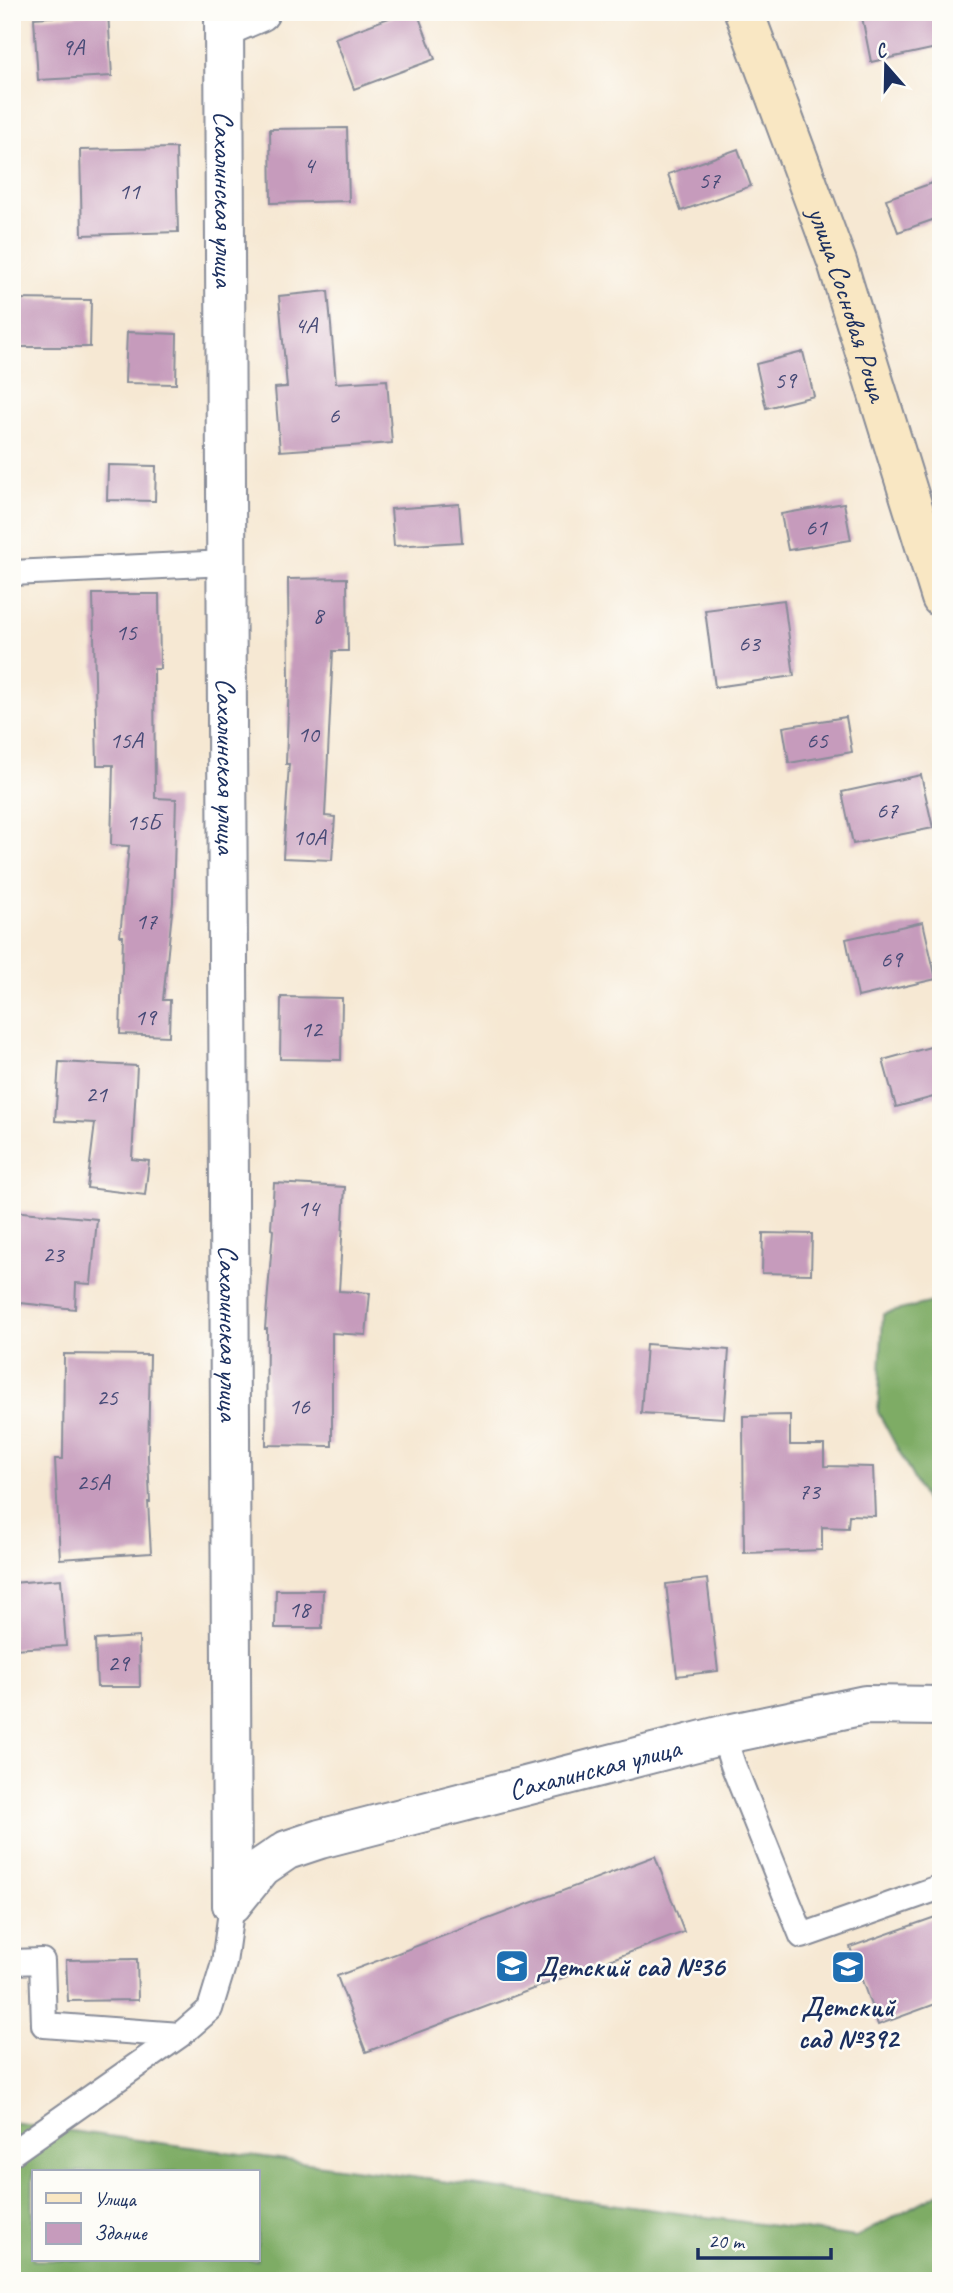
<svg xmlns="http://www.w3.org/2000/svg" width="953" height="2293" font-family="Caveat,sans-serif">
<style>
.forest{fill:#7eac65;stroke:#4c6e62;stroke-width:2;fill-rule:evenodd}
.building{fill:#c69bbc}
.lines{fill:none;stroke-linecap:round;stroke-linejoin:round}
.service-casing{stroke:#888c98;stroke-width:28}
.minor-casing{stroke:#888c98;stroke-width:42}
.secondary-casing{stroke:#888c98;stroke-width:42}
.service{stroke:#fff;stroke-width:24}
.minor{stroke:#fff;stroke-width:38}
.secondary{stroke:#f9e7c3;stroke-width:38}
.labels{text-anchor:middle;stroke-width:5;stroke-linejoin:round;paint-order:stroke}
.number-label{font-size:24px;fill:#464a76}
.street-label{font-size:28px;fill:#1b2f5e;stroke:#fdfcf7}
.poi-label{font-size:28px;font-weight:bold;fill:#1b2f5e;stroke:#fdfcf7;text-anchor:start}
</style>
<rect width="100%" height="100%" fill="#fdfcf7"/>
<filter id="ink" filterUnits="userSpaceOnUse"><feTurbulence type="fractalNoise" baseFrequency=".0143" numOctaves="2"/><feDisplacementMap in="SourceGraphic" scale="14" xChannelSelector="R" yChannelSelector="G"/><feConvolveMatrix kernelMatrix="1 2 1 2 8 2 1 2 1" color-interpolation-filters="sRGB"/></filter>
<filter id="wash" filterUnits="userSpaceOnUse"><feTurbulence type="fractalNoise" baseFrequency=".00686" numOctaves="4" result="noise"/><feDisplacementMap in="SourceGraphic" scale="28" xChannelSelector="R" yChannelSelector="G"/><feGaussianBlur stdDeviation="1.57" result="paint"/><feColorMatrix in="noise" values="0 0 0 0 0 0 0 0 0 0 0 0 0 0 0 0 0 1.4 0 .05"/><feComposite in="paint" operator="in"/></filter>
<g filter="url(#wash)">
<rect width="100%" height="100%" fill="#f6e8d3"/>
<!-- forest -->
<path class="forest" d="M 941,1300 L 941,1530 L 878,1412 L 883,1314 Z
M 12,2123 L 856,2237 L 941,2192 L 941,2281 L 12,2281 ZM 33,2172 L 257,2172 L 257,2260 L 33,2260 Z"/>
<g id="blocks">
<!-- building -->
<path class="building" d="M 405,12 L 417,12 L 435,59 L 354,89 L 335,38 Z
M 861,12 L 941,12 L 941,47 L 871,62 Z
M 108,13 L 112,76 L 38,80 L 34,18 Z
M 347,128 L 349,201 L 271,203 L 270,129 Z
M 176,148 L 178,232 L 82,235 L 80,150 Z
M 738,149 L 751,186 L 681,211 L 668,174 Z
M 941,180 L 941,217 L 898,232 L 886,199 Z
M 328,291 L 336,383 L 387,380 L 392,443 L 280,451 L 275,388 L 287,387 L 279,296 Z
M 12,299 L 91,300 L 90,347 L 12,347 Z
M 127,332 L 177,334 L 176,384 L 125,383 Z
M 803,352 L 814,396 L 766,408 L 756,364 Z
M 108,465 L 156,466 L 155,501 L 107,500 Z
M 844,503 L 851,540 L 788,550 L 781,514 Z
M 459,504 L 462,542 L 394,546 L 391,509 Z
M 347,578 L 348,651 L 333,651 L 325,816 L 335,817 L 332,860 L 283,858 L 289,764 L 286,764 L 289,681 L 288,579 Z
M 93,594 L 159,594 L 160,669 L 154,669 L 155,798 L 176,799 L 173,902 L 163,1000 L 170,1000 L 169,1036 L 120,1034 L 123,936 L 120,936 L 129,846 L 111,845 L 113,765 L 97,765 Z
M 784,600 L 794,676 L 715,687 L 705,610 Z
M 846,717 L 852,752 L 789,763 L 783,727 Z
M 921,775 L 933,828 L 853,844 L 842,792 Z
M 923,922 L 936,979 L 858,997 L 846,939 Z
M 281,997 L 342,998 L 341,1060 L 280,1059 Z
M 941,1044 L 941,1095 L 896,1107 L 883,1060 Z
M 59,1062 L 137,1066 L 132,1159 L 149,1161 L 145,1195 L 87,1188 L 95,1123 L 55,1121 Z
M 274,1183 L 345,1187 L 339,1291 L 370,1293 L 366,1335 L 332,1333 L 332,1446 L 266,1445 L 267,1329 L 265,1329 L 273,1230 L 271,1229 Z
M 12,1211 L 97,1219 L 91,1284 L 76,1283 L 75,1309 L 12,1302 Z
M 763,1233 L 812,1234 L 811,1274 L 762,1273 Z
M 646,1344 L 729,1350 L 724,1418 L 641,1413 Z
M 64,1354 L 150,1355 L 148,1457 L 150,1502 L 148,1502 L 151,1553 L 60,1559 L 55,1459 L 63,1459 Z
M 790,1415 L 790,1445 L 824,1445 L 824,1466 L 873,1467 L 875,1516 L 849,1515 L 848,1528 L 822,1527 L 822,1550 L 744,1553 L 743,1416 Z
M 61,1579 L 66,1646 L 12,1649 L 12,1583 Z
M 707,1579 L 718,1671 L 677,1676 L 666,1584 Z
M 276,1590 L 323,1590 L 322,1628 L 275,1628 Z
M 139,1637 L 140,1687 L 97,1687 L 95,1640 Z
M 655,1856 L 684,1932 L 366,2052 L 337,1976 Z
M 941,1915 L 941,2002 L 878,2025 L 850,1947 Z
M 137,1959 L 138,2000 L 68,2001 L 66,1960 Z"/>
</g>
</g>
<g filter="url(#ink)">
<use href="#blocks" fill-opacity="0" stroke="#888c98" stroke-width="2"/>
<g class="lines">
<!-- service casing -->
<g class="service-casing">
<path id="service" d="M 12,573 L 227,563
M 723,1735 L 733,1765 L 802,1936 L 941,1887
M 12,1962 L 42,1961 L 44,2025 L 180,2035 L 210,2009 L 224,1963 L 232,1904
M 12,2153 L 180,2035"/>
</g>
<!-- minor casing -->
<g class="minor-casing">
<g id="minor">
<path id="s1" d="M 224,12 L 232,1904"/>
<path d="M 225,27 L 260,12"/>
<path id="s2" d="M 232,1904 L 262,1867 L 287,1850 L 320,1839 L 723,1735 L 865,1705 L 941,1706"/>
</g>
</g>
<!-- secondary casing -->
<g class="secondary-casing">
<g id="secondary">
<path id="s3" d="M 744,12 L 837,262 L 941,598"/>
</g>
</g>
<!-- service -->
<use href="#service" class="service"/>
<!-- minor -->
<use href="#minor" class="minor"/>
<!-- secondary -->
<use href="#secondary" class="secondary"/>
</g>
</g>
<!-- icons -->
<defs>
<g id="school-square" transform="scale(1.75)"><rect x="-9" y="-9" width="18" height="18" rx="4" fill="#1f6fb2" stroke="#fdfcf7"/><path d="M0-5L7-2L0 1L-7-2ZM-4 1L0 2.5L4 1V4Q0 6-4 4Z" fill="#fff"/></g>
</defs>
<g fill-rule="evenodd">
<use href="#school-square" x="512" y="1966"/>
<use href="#school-square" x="848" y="1967"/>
</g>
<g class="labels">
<!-- number labels -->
<g class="number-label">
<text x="73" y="55">9А</text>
<text x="309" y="173">4</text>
<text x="709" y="188">57</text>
<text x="129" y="199">11</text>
<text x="306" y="333">4А</text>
<text x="785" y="388">59</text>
<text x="334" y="423">6</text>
<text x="816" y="535">61</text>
<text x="318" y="623">8</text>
<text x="126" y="640">15</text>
<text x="749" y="651">63</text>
<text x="308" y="742">10</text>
<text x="126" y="748">15А</text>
<text x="817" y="748">65</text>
<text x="887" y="818">67</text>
<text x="143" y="830">15Б</text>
<text x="309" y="845">10А</text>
<text x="146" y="929">17</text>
<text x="891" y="967">69</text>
<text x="145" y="1025">19</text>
<text x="311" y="1037">12</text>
<text x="96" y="1102">21</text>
<text x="308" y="1216">14</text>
<text x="53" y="1262">23</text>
<text x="107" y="1405">25</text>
<text x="299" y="1414">16</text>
<text x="93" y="1490">25А</text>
<text x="809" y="1499">73</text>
<text x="299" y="1617">18</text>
<text x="118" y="1671">29</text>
</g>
<!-- street labels -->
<g class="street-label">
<text dy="10" stroke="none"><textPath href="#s1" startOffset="187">Сахалинская улица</textPath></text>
<text dy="10" stroke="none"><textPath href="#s3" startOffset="310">улица Сосновая Роща</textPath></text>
<text dy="10" stroke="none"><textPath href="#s1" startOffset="754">Сахалинская улица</textPath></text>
<text dy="10" stroke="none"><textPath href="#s1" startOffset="1321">Сахалинская улица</textPath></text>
<text dy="10" stroke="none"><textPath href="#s2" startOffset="396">Сахалинская улица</textPath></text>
</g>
<!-- poi labels -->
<g class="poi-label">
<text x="536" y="1976">Детский сад №36</text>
<text x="848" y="2016" text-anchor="middle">Детский<tspan x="848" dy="32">сад №392</tspan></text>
</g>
</g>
<!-- margin -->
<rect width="953" height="2293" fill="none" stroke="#fdfcf7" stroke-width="42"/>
<!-- legend -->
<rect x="32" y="2170" width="228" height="91" fill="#fdfcf7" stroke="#a3aaba" stroke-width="2"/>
<rect x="46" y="2193" width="35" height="10" fill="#f9e7c3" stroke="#a3aaba" stroke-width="2"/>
<text x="94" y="2206" font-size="21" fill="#1b2f5e">Улица</text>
<rect x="46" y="2223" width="35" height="21" fill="#c69bbc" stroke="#a3aaba" stroke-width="2"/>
<text x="94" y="2240" font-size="21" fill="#1b2f5e">Здание</text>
<!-- north arrow -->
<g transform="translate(886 66) rotate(340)" stroke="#fdfcf7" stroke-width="5" paint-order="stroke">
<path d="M0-5L12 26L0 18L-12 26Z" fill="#1b2f5e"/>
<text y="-10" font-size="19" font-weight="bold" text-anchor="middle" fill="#1b2f5e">С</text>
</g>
<!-- scale -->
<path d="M698 2248v10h133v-10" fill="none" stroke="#1b2f5e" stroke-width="3.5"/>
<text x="708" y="2248" font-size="21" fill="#1b2f5e" stroke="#fdfcf7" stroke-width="5" paint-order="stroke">20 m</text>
</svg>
